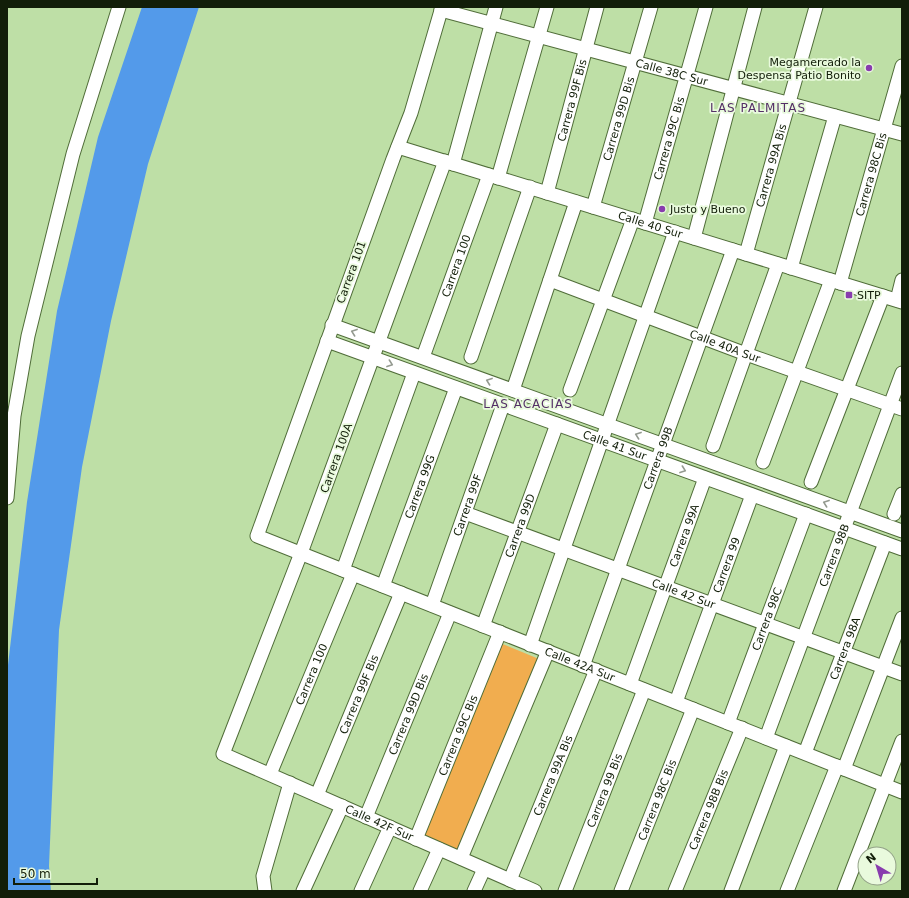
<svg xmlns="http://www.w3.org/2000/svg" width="909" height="898" font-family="'DejaVu Sans',sans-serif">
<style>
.green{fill:#f1ad4f}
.water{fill:#539aea}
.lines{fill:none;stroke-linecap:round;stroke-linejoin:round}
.minor-casing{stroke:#506d39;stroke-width:15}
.minor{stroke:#fff;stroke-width:13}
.oneway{stroke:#949a90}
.poi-dot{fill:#883cae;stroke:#e9fadd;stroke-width:1.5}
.labels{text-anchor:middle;stroke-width:3.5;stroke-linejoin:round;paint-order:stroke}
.poi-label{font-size:11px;fill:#121e09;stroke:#e9fadd;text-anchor:start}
.street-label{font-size:11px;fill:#121e09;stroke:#e9fadd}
.neighbourhood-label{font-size:12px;letter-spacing:1px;fill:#542f67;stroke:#e9fadd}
</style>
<rect width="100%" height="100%" fill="#bedfa6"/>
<!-- green -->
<path class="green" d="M 500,643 L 539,659 L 459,851 L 421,835 Z"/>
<!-- water -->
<path class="water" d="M 142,7 L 199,7 L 148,164 L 111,321 L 82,467 L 59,630 L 49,866 L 51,891 L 7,891 L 8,665 L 27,502 L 57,311 L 98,137 Z"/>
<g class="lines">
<!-- minor casing -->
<g class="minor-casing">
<g id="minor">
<path id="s1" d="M 442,7 L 411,113 L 393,159 L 257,536 L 902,792"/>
<path id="s2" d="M 441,10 L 902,134"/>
<path id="s3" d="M 398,147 L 902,302"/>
<path id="s4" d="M 445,161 L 301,553 L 223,754 L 535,891"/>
<path d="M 453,164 L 496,7"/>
<path d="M 498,178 L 547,7"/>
<path id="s5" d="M 547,193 L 597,7"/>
<path id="s6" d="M 593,207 L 651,7"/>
<path id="s7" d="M 645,223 L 706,7"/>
<path d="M 694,238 L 755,7"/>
<path id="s8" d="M 746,254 L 816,7"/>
<path d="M 791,268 L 835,116"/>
<path id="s9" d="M 550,280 L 746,354 L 902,409"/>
<path id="s10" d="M 840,283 L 902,66"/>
<path d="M 897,300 L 902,280"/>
<path d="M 332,325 L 902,531"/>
<path id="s11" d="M 327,341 L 902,549"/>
<path id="s12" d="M 423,357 L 489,175"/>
<path d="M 471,357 L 530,187"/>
<path d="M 513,390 L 576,202"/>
<path d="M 570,390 L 633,219"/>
<path d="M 713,446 L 778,264"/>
<path d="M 763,462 L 831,280"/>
<path d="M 811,482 L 883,296"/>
<path d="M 7,498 L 14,416 L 28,336 L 73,154 L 119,7"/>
<path id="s13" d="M 465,513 L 902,674"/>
<path d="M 894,514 L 902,494"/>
<path d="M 343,570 L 414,373"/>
<path id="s14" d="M 383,586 L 456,388"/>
<path id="s15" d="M 432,605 L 503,405"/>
<path id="s16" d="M 483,626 L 557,424"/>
<path d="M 530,645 L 675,232"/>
<path id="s17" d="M 583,666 L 733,250"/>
<path id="s18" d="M 630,684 L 705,478"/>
<path id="s19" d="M 676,702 L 752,495"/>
<path id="s20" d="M 728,723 L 806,514"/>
<path id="s21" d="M 766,738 L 902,373"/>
<path id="s22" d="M 805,753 L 885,543"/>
<path d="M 844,769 L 902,618"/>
<path id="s23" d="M 270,774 L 353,574"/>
<path id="s24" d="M 317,795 L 401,593"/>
<path id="s25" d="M 366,817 L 450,613"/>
<path id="s26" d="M 416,839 L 500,632"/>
<path d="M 461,858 L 548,651"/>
<path id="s27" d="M 510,880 L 596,670"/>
<path d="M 265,891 L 263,876 L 290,783"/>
<path d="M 303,891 L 342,806"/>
<path d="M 361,891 L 390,827"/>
<path d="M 420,891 L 439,849"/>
<path d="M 474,891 L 484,869"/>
<path id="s28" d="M 565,891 L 644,690"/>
<path id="s29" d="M 621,891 L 693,709"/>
<path id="s30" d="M 675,891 L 742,728"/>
<path d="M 731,891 L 786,746"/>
<path d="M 787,891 L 837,766"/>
<path d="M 844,891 L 902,741"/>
</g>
</g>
<!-- minor -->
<use href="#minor" class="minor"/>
</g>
<!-- one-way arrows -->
<defs><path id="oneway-chevron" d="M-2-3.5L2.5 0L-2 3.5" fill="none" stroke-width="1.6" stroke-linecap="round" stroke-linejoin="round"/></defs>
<g class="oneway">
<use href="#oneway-chevron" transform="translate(354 332) rotate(-160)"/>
<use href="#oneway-chevron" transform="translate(390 364) rotate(20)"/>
<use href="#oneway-chevron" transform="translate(489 381) rotate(-160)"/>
<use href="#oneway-chevron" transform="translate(638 435) rotate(-160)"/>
<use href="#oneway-chevron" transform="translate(683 470) rotate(20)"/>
<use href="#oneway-chevron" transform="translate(826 503) rotate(-160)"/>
</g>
<!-- markers -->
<g class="poi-dot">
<circle cx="869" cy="68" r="4"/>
<circle cx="662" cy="209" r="4"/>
<rect x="845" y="291" width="8" height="8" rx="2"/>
</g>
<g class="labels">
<!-- poi labels -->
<g class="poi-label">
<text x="861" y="66" text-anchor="end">Megamercado la<tspan x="861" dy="13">Despensa Patio Bonito</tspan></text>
<text x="670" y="213">Justo y Bueno</text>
<text x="857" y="299">SITP</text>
</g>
<!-- street labels -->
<g class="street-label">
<text dy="4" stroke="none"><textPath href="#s2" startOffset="239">Calle 38C Sur</textPath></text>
<text dy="4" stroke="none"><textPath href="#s5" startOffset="96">Carrera 99F Bis</textPath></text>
<text dy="4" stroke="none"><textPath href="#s6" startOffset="92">Carrera 99D Bis</textPath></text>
<text dy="4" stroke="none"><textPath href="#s7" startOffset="88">Carrera 99C Bis</textPath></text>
<text dy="4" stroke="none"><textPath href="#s8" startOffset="92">Carrera 99A Bis</textPath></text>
<text dy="4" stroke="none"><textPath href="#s10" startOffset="113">Carrera 98C Bis</textPath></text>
<text dy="4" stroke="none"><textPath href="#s3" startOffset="264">Calle 40 Sur</textPath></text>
<text dy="4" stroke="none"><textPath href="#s12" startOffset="97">Carrera 100</textPath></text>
<text transform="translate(351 272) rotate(-70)" y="4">Carrera 101</text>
<text dy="4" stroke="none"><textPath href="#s9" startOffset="187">Calle 40A Sur</textPath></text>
<text dy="4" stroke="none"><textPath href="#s11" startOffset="306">Calle 41 Sur</textPath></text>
<text transform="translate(336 458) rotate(-70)" y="4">Carrera 100A</text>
<text dy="4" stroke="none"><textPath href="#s17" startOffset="221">Carrera 99B</textPath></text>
<text dy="4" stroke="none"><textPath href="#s14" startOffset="106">Carrera 99G</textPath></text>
<text dy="4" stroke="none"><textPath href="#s15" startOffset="106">Carrera 99F</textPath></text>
<text dy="4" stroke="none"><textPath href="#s16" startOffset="107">Carrera 99D</textPath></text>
<text dy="4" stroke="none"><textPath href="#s18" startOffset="158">Carrera 99A</textPath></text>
<text dy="4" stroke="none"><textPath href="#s21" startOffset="195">Carrera 98B</textPath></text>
<text dy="4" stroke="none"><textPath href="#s19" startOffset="146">Carrera 99</textPath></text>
<text dy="4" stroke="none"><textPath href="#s13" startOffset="233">Calle 42 Sur</textPath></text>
<text dy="4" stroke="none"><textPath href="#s20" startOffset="111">Carrera 98C</textPath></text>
<text dy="4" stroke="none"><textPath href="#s22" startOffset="112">Carrera 98A</textPath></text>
<text dy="4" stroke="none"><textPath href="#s1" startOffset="908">Calle 42A Sur</textPath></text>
<text dy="4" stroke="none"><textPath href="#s23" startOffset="108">Carrera 100</textPath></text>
<text dy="4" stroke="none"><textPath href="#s24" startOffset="109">Carrera 99F Bis</textPath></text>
<text dy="4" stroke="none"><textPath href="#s25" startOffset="111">Carrera 99D Bis</textPath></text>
<text dy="4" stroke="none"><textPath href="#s26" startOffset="112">Carrera 99C Bis</textPath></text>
<text dy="4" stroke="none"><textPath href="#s27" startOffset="113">Carrera 99A Bis</textPath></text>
<text dy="4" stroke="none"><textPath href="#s28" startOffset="108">Carrera 99 Bis</textPath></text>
<text dy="4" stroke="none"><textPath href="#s29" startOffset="98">Carrera 98C Bis</textPath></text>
<text dy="4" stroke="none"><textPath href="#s30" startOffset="88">Carrera 98B Bis</textPath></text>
<text dy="4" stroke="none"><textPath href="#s4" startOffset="804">Calle 42F Sur</textPath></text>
</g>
<!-- neighbourhood labels -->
<g class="neighbourhood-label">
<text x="758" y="112">LAS PALMITAS</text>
<text x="528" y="408">LAS ACACIAS</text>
</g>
</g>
<!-- border -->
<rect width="909" height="898" fill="none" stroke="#121e09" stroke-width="16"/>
<!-- north arrow -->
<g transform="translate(877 866) rotate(322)"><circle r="19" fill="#e9fadd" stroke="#93a288"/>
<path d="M0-3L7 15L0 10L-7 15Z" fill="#883cae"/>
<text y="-6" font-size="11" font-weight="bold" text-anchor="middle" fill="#121e09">N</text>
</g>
<!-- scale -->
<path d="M14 878v6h83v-6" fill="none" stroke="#121e09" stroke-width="2"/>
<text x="20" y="878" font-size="12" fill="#121e09" stroke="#e9fadd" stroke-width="3" paint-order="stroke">50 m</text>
</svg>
